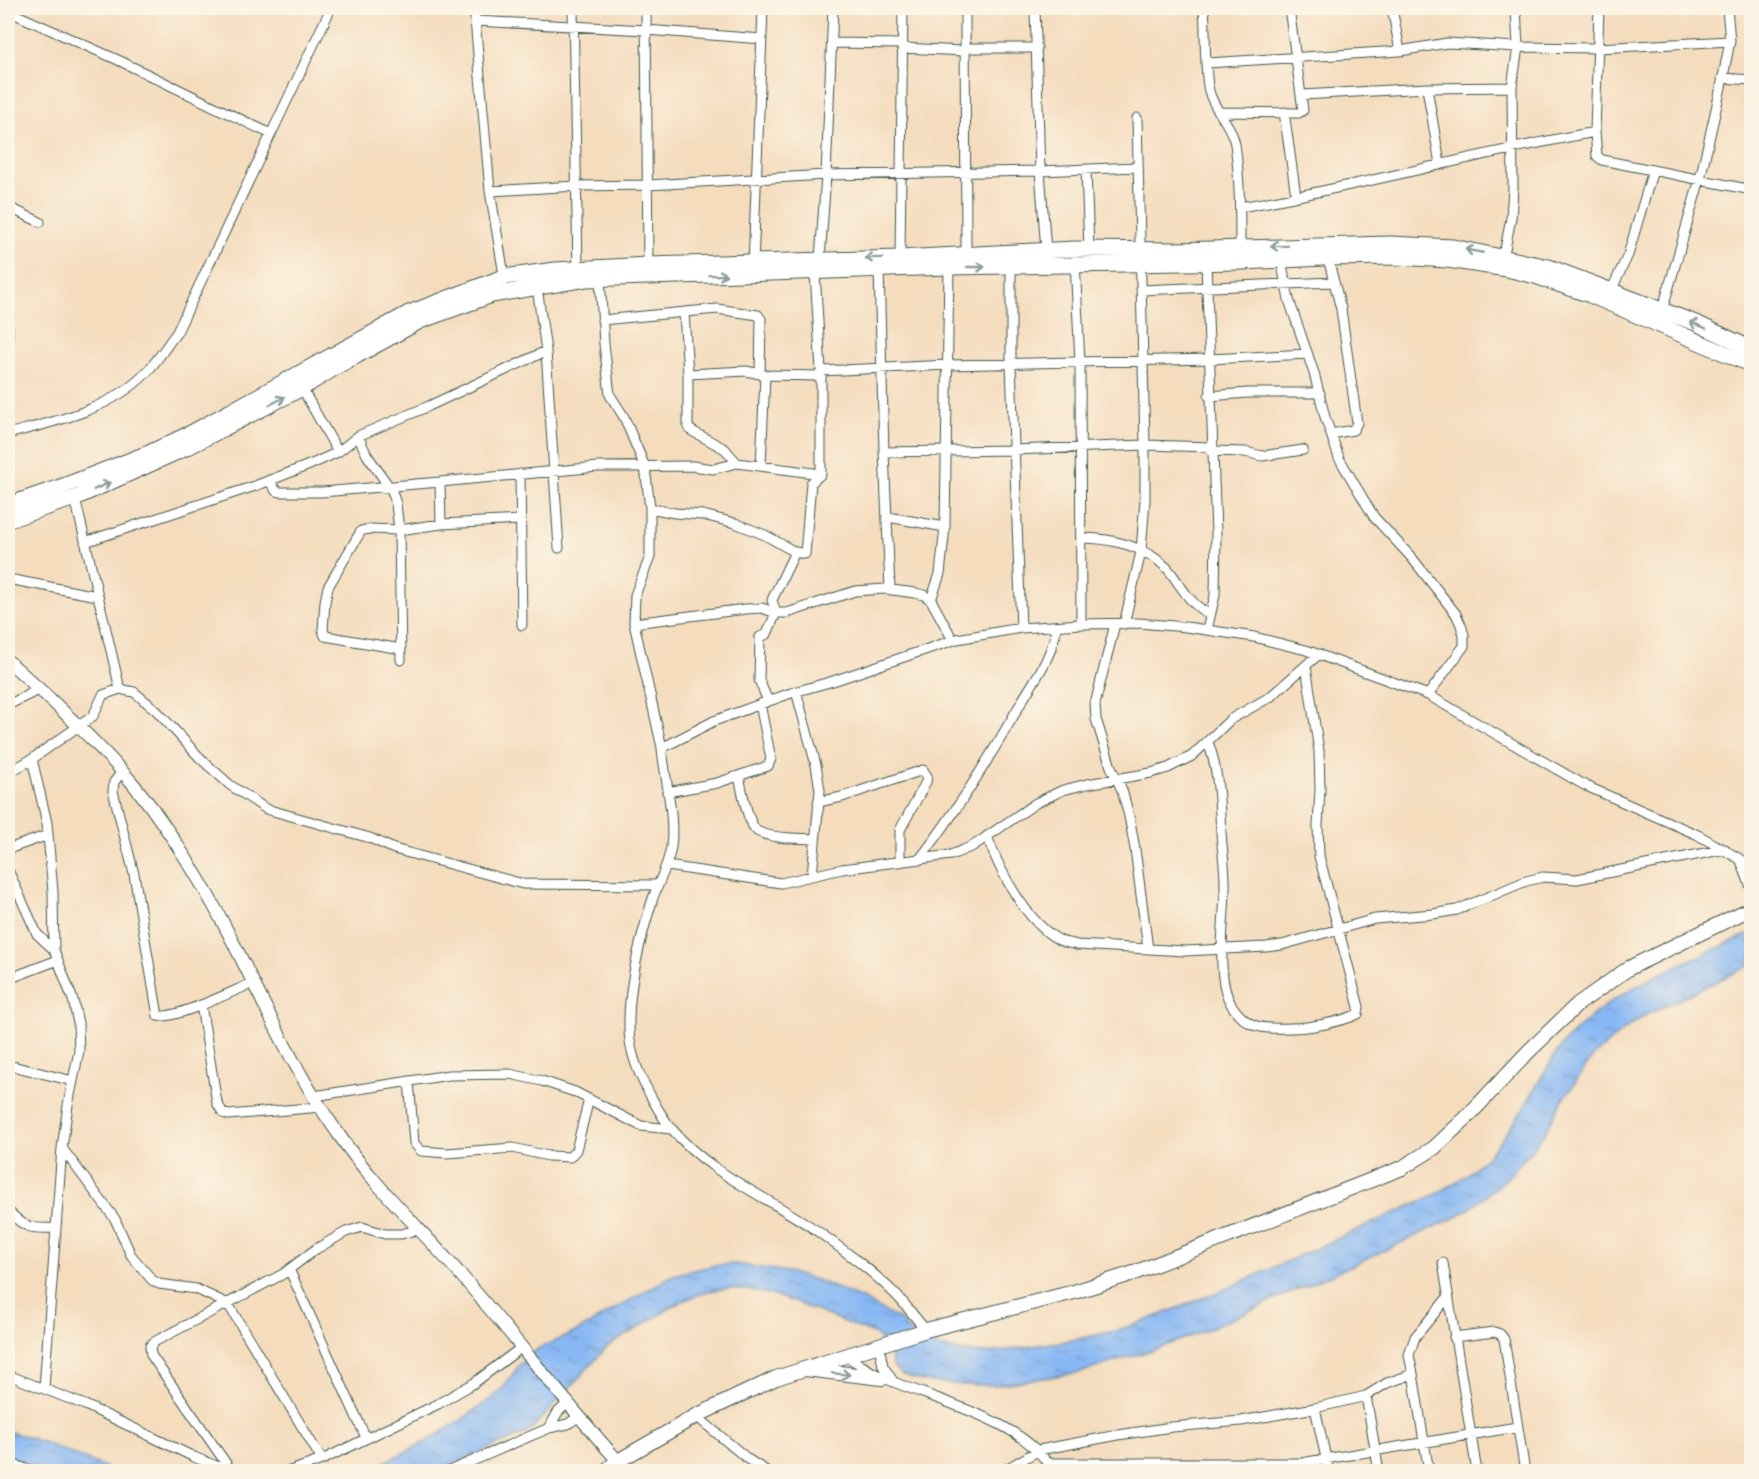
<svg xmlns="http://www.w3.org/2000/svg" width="1759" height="1479" font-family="Pangolin,sans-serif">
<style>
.water{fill:url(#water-ripples);stroke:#547a94;stroke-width:1.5}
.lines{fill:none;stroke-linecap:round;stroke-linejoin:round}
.minor-casing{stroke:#3f5549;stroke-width:11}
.tertiary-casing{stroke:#3f5549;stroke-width:14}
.secondary-casing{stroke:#3f5549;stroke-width:16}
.primary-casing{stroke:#3f5549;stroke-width:17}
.minor{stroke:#fff;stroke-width:9}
.tertiary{stroke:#fff;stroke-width:12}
.secondary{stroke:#fff;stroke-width:14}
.primary{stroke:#fff;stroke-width:15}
.oneway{stroke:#8f9e9a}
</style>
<defs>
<pattern id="water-ripples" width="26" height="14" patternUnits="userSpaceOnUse" patternTransform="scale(1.5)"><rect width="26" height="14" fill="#88b8f4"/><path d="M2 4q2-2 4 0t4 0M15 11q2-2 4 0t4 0" fill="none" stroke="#6f97c6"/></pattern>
</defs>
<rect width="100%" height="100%" fill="#fcf5e5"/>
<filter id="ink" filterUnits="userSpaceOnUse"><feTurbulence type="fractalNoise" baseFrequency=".0167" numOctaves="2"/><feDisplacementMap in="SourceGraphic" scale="12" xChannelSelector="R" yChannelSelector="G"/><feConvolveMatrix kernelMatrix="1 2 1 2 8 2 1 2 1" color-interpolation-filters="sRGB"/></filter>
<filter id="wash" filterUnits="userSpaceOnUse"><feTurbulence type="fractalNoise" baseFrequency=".008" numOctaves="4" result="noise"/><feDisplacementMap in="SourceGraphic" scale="24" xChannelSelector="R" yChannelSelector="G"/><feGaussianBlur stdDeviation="1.35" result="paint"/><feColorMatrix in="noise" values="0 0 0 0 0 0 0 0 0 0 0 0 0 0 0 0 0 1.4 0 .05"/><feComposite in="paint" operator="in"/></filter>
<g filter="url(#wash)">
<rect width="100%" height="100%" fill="#f4dcbd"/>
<!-- water -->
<path class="water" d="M 1751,933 L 1751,965 L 1646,1015 L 1623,1030 L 1593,1057 L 1562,1101 L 1545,1132 L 1531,1151 L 1508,1177 L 1471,1208 L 1450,1220 L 1346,1268 L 1202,1332 L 1162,1347 L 1082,1372 L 1043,1378 L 995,1385 L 963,1385 L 922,1381 L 900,1374 L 893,1366 L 889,1351 L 876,1335 L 797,1303 L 765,1293 L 731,1288 L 708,1291 L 680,1302 L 607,1347 L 529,1432 L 436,1471 L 365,1472 L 427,1441 L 460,1421 L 494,1396 L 504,1387 L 519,1365 L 539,1348 L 578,1331 L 673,1275 L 715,1265 L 736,1264 L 788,1272 L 819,1281 L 860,1298 L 901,1321 L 918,1342 L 963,1352 L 988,1353 L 1078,1339 L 1115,1331 L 1145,1321 L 1221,1291 L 1437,1194 C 1448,1187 1460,1180 1471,1171 C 1490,1156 1507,1133 1521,1112 C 1537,1088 1548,1061 1567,1039 C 1617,986 1687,962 1751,933 Z
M 8,1431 L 42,1442 L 114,1471 L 46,1471 L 8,1456 Z"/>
</g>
<g filter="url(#ink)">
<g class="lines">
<!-- minor casing -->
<g class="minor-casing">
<path id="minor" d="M 474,8 L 490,191 L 505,281
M 573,8 L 578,269
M 646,8 L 648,269
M 965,8 L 966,254
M 1035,8 L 1040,171 L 1046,251
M 1204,8 C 1206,31 1204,69 1209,91 C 1214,111 1231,123 1235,144 C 1240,179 1240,215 1240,250
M 1392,8 L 1400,51
M 1599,8 L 1595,132 L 1597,156 L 1602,160 L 1752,190
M 8,11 L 118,60 L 271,134
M 475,21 L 646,30 L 762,39
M 832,43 L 902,44
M 902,48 L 964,51
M 964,48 L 1037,48
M 1207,63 L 1400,51 L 1447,43 L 1518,47 L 1598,48 L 1730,41
M 1722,78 L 1752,80
M 1427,88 L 1440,164
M 1302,95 L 1427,88 L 1512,87
M 1220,112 L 1299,113 L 1303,110 L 1289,8
M 1284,112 L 1296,196
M 1086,170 L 1089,249
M 490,191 L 577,186 L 648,185 L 826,175 L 1040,171 L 1138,167
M 8,207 L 40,222
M 1240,207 C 1359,187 1476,153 1595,132
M 900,258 L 903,8
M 1328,258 L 1334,282
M 1496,259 L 1505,249 L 1511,218 L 1513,188 L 1512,87 L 1518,47 L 1516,8
M 1281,260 L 1289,300 L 1314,373 L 1325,417 L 1339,458 L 1374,517 L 1412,558 L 1456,614 L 1461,625 L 1464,635 L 1464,646 L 1428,695
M 1075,261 L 1080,363 L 1081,624
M 1206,263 L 1216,533 L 1215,595 L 1207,630
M 753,266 L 763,8
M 1011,267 L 1011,365 L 1021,628
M 879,270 L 884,452 L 890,589
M 600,279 L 604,344 L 610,395 L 624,417 L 645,467 L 650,508 L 650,557 L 635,595 L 634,623 L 662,748
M 537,287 L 546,351 L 559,548
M 1141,290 L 1334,282 L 1341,309 L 1357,423 L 1353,430 L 1331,434
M 1611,291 L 1628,255 L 1653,170
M 1662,311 L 1700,179 L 1721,87 L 1730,41 L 1727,8
M 684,312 L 688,374 L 688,427 L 692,431 L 725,449 L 737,463
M 602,320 L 717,309 L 758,315 L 761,319 L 760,374
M 8,327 L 8,342
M 821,371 L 949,365 L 1210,359 L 1308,354
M 688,374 L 746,371 L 765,375 L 821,376
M 300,385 L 338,452
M 1209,396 L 1248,393 L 1320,393
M 8,434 C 56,421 110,410 146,373 C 158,360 167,345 177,332 L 331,8
M 358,436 L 367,455 L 392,491 L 396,504 L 399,530 L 401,660
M 1211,451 L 1245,452 L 1262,456 L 1303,450
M 884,452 L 1013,450 L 1145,445 L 1212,447
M 761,466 L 765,375
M 520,474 L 522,625
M 269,480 L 276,491 L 280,492 L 322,492 L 440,482 L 441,524 L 399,530 L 369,529 L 361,531 L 328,587 L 325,602 L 323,630 L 325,636 L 401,649
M 440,482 L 598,467 L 693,466 L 713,469 L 737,463 L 821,474
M 75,498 L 120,689
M 650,508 L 675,513 L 703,515 L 735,523 L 765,535 L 795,552
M 888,517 L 945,527
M 441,524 L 521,520
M 1081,538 C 1111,538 1145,546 1167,568 C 1176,578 1182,591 1192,601 C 1197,607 1204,611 1210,616
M 85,542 L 255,486 L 312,464 L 338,452 L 358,436 L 429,406 L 546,351
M 8,579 L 97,596
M 931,600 L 940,574 L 945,527 L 949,267
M 634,623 L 746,609 L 762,608 L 776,613 L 787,613 L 855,591 L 885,589 L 915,593 L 924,595 L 931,600 L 953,640
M 1115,624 L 1095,704 L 1096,719 L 1111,767 L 1122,790 L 1129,816 L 1135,849 L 1148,949
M 1124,624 L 1141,552 L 1145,500 L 1145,445 L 1137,118
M 796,691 L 816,765 L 820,790 L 812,875
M 768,701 L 759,680 L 760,637 L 767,634 L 776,613 L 772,600 L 795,552 L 805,554 L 811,483 L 821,474 L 821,371 L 815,272 L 820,259 L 826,175 L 833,8
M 8,705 L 40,689
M 1208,742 C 1219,771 1219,801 1221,832 C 1222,849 1225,866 1225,882 C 1226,916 1214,976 1231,1004 C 1247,1030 1264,1029 1291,1028 C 1309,1028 1341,1022 1358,1014 L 1359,1007 L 1319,856 L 1318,826 L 1320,789 L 1319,751 L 1306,666
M 122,772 L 114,782 L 113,791 L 134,874 L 158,1016 C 176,1019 233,991 253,983
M 8,773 L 32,759
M 739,776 C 742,789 747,823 757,831 C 769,839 800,838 815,839
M 667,792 L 717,783 L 768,766 L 771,759 L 760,704
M 818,802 L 842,797 L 923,770 L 927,776 L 926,782 L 900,830 L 900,862
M 987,836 C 999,870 1026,922 1059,940 C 1064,943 1071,943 1077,945 L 1185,951 L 1266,947 L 1282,945 L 1375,919 L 1433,914 L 1457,910 L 1526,881 L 1543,877 L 1577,879 L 1725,849
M 8,849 L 48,835
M 919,860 C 958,810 991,756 1022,701 C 1036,678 1054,654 1056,626
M 1741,861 L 1752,890
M 667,866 L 781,883 L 842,869 L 951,855 L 973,846 L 1036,803 L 1063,790 L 1087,784 L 1151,773 L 1168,768 L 1192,756 L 1231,719 L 1270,697 L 1319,654
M 8,870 L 37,934 L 54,950
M 8,979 L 58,960
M 201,1005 L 217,1103 L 223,1113 L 228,1115 L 321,1107
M 8,1065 L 73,1081
M 409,1081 L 414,1143 L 421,1151 L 447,1153 L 513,1148 L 548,1156 L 570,1157 L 576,1150 L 589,1099
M 314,1096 L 449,1075 L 510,1074 L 542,1081 L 575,1092 L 641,1126 L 671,1129
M 62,1148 L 115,1219 L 131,1255 L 152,1280 L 159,1284 L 196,1289 L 228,1304 L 322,1460
M 8,1211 C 26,1229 30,1229 56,1228
M 1443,1263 L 1477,1472
M 289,1269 L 366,1438
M 926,1330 C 916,1319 907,1306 897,1296 C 874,1272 846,1252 820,1233 C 772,1199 710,1175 672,1129 C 662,1118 655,1104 648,1091 C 637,1071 629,1050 629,1027 C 628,987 641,936 653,898 C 659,881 668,866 671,847 C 675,817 665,779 662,748 L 714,721 L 791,693 L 833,681 L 957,639 L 1021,628 L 1081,624 L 1139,623 L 1186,627 L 1254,637 L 1306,650 L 1428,695 L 1586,786 L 1698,835 L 1752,866
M 1454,1337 L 1494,1332 L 1500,1334 L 1504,1339 L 1525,1472
M 879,1345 L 883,1366 L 893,1381
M 844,1355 C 857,1362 870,1372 884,1378 C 933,1400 1027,1420 1053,1472
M 1413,1374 L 1429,1472
M 8,1375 L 85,1405 L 194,1457 L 231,1472
M 44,1388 L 62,1148 L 68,1105 L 79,1051 L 78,1023 L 73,1000 L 54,950 L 53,892 L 47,823 L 32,759 L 93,716 L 103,695 L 120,689 L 134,692 L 156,710 L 201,759 L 230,785 L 266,809 L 370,838 L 394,849 L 523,884 L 657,885
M 1366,1396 L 1379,1472
M 1315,1408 L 1329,1472
M 696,1416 L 749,1460 L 768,1472
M 549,1428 L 558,1412 L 567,1404
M 618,1461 L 626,1472
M 8,1463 L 36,1472
M 1049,1463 L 1301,1463 L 1517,1427
M 232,1472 L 151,1355 L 150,1346 L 154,1342 L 283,1274 L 316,1249 L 346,1232 L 362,1227 L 385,1234 L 401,1234 L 420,1229
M 287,1472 L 322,1460 L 438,1404 L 474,1383 L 522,1347
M 447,1472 L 549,1428 L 568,1424 L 578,1417
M 1001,1472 L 1039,1450 L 1118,1435 L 1172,1427 L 1241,1421 L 1315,1408 L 1366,1396 L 1387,1383 L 1413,1374 L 1409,1355 L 1415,1337 L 1448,1297"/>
</g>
<!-- tertiary casing -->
<g class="tertiary-casing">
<path id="tertiary" d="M 8,661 C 50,698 91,736 128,778 C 151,804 171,835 190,865 C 244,951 278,1049 337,1132 C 372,1184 419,1227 460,1274 C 514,1336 563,1400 618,1461"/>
</g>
<!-- secondary casing -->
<g class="secondary-casing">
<path id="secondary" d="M 805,1369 L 882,1378
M 604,1472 L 618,1461 L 696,1416 L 776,1378 L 926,1330 L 1074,1292 L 1134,1273 L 1402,1168 L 1434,1148 L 1467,1117 L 1528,1052 L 1578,1004 L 1629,968 L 1752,908"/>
</g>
<!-- primary casing -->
<g class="primary-casing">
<path id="primary" d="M 8,505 L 66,485 L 149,453 L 191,433 L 409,313 L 504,277 L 555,270 L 648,265 L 900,258 L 1074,249 L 1176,250 L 1390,244 L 1453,247 L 1549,267 L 1698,324 L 1752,349
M 8,520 L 75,498 L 186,448 L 302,388 L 336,367 L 420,321 L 492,295 L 586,279 L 949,267 L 1241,262 L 1323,258 L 1398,257 L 1448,260 L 1507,269 L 1535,276 L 1590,295 L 1752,365"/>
</g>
<!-- minor -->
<use href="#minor" class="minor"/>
<!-- tertiary -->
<use href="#tertiary" class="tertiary"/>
<!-- secondary -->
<use href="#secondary" class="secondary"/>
<!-- primary -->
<use href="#primary" class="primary"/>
</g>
<!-- one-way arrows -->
<defs><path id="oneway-shaft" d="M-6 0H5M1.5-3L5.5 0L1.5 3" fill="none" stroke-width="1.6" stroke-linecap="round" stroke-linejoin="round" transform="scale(1.5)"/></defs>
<g class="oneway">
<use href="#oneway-shaft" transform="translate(1279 246) rotate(179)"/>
<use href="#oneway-shaft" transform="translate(1474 251) rotate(-169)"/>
<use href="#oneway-shaft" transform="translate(874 258) rotate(179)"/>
<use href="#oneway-shaft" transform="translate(976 267)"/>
<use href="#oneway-shaft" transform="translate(718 275) rotate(-1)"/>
<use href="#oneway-shaft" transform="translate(1698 325) rotate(-157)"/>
<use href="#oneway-shaft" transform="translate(277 401) rotate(-28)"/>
<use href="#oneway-shaft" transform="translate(102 486) rotate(-24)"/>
<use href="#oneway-shaft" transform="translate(841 1374) rotate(5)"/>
</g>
</g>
<!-- margin -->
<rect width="1759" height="1479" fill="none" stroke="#fcf5e5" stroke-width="30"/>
</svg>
